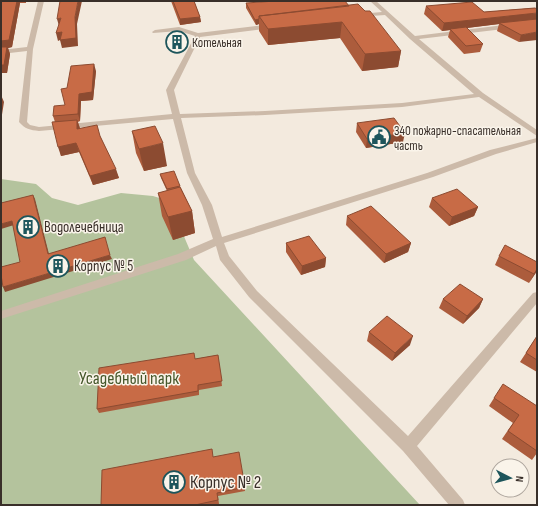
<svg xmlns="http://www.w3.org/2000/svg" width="538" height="506" font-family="'Sofia Sans Condensed',sans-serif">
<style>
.green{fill:#b4c39d}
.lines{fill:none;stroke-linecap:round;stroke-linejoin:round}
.minor{fill:#ccbaa9;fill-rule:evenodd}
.wall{fill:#ac5c3c}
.shaded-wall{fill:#8c4b31}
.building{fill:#c86b46;stroke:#8c4b31}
.labels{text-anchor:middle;stroke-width:3;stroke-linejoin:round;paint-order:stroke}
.far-poi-label{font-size:13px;fill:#392f29;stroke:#faf4ea;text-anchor:start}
.poi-label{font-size:15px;fill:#392f29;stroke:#faf4ea;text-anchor:start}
.near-park-label{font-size:18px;fill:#46582c;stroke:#faf4ea}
.near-poi-label{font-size:18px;fill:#392f29;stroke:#faf4ea;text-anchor:start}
</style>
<rect width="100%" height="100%" fill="#f3eade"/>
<!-- green -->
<path class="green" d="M 1,179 L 36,184 L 52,198 L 78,205 L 121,193 L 153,196 L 169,201 L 194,260 L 420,505 L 1,505 Z"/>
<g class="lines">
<!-- minor -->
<path class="minor" d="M 38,1 L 44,1 L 33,49 L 27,122 L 30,125 L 39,127 L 172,114 L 166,90 L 195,36 L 179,31 L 153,33 L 152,32 L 155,30 L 179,27 L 198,33 L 272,24 L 275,26 L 272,28 L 200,37 L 174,90 L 180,114 L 265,111 L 402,103 L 474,94 L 410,39 L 385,15 L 357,17 L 357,15 L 359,14 L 382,12 L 370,1 L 376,1 L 415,36 L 537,21 L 537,25 L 419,39 L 483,93 L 537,130 L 537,136 L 479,97 L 402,107 L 265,115 L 181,118 L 195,173 L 212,205 L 222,237 L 427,173 L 490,150 L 537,138 L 537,142 L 496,154 L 433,177 L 224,243 L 229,256 L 257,291 L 408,436 L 533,293 L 537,292 L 537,303 L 417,446 L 463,500 L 465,505 L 449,505 L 403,451 L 249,297 L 220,260 L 216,246 L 186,260 L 1,319 L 1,311 L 178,254 L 213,239 L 202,205 L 187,173 L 173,119 L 39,131 C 30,130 25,129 19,122 L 27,51 L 1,54 L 1,50 L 27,47 Z"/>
</g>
<!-- wall -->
<path class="wall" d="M 1,1 L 26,1 L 26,3 L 20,3 L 12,47 L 8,48 L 10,54 L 7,73 L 1,73 Z
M 171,1 L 194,1 L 200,17 L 201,22 L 180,25 Z
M 246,3 L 349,6 L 401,51 L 398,67 L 362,71 L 340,38 L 268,45 L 259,31 L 259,24 L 256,25 L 246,8 Z
M 426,6 L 484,12 L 535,8 L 519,42 L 497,31 L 499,24 L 466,28 L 483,44 L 480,52 L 464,54 L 448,37 L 450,30 L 442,31 L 424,14 Z
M 96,71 L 93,100 L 81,101 L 80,121 L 78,122 L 80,128 L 100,136 L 119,178 L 93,185 L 79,152 L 61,156 L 55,122 L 53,116 L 65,105 L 67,88 Z
M 357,123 L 403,142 L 366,148 L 356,132 Z
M 132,131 L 167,166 L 144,171 L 136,153 Z
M 160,174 L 180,186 L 181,188 L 192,211 L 195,233 L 173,240 L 162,216 L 158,193 L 167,191 L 161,178 Z
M 432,198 L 478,207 L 474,216 L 449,226 L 429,207 Z
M 347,216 L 411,243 L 408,252 L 384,263 L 346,225 Z
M 286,243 L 326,258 L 325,267 L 301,275 L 286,252 Z
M 499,256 L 537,271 L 529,283 L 495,265 Z
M 443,299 L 483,299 L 479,308 L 463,324 L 439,308 Z
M 369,332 L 410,345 L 392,361 L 367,341 Z
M 537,336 L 537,372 L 520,362 Z
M 218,355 L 222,386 L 199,390 L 199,395 L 99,413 L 97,409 L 195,359 Z
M 494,398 L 537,406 L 537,453 L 532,460 L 502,439 L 513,423 L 489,406 Z
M 213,457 L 245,487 L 245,491 L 218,496 L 219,504 L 213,505 L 101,505 Z"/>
<!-- shaded-wall -->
<path class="shaded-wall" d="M 17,1 L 20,1 L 20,3 L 12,47 L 8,48 L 10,54 L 7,73 L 1,73 L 1,41 Z
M 78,1 L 82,1 L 77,24 L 78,46 L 62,48 L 60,40 L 58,41 L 56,33 L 75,17 Z
M 154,1 L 170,1 L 154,2 Z
M 537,13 L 537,20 L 499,23 L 499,24 L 451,30 L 450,29 L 450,30 L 442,31 L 444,23 Z
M 200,17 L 201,22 L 180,25 L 180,19 Z
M 61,18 L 59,26 L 57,19 Z
M 259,19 L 259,24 L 256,25 L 255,20 Z
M 342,22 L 340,38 L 268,45 L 268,29 Z
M 537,32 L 537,40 L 519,42 L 521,35 Z
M 401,51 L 398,67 L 362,71 L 365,54 Z
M 94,64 L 96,71 L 93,100 L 81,101 L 80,121 L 78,114 L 79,94 Z
M 1,95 L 4,102 L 1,121 Z
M 77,120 L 80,129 L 77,129 Z
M 405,133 L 403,142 L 366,148 L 367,139 Z
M 76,143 L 79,152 L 61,156 L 58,147 Z
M 163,143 L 167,166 L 144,171 L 139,149 Z
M 116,169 L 119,178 L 93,185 L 90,176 Z
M 33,195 L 35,199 L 50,258 L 48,254 Z
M 478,207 L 474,216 L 449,226 L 452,217 Z
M 192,211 L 195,233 L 173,240 L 168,217 Z
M 12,221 L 14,225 L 1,229 L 1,224 Z
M 411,243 L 408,252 L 384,263 L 386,254 Z
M 110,255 L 112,259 L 5,292 L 3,287 Z
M 326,258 L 325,267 L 301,275 L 302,266 Z
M 537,269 L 537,271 L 529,283 L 534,274 Z
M 483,299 L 479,308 L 463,324 L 467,316 Z
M 413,336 L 410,345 L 392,361 L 395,353 Z"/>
<!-- building -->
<path class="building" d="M 1,1 L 17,1 L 9,40 L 1,41 Z
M 60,1 L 78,1 L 75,17 L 76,38 L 60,40 L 62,32 L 56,33 L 61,18 L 57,19 Z
M 173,1 L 194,1 L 200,17 L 180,19 Z
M 276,1 L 345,1 L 349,6 L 259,16 L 259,19 L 255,20 L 246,3 Z
M 472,2 L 484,12 L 535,8 L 537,9 L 537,13 L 444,23 L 426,6 Z
M 358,4 L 365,11 L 370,11 L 401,51 L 365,54 L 342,22 L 268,29 L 259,16 Z
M 537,19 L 537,32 L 521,35 L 499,23 Z
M 466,27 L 483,44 L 466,46 L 450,29 Z
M 1,47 L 7,47 L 4,65 L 1,65 Z
M 94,64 L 92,92 L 79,94 L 78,114 L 53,116 L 54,106 L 65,105 L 61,89 L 67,88 L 71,66 Z
M 394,118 L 405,133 L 367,139 L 357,123 Z
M 77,120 L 77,129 L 97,125 L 100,136 L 116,169 L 90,176 L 76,143 L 58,147 L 52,122 Z
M 155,126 L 163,143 L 139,149 L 132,131 Z
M 174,171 L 180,186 L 167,189 L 160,174 Z
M 180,187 L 192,211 L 168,217 L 158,193 Z
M 457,189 L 478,207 L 452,217 L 432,198 Z
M 33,195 L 48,254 L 105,237 L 110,255 L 3,287 L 1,275 L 1,267 L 20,262 L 12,221 L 1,224 L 1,203 Z
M 371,206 L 411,243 L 386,254 L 347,216 Z
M 309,236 L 326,258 L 302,266 L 286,243 Z
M 505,245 L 537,262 L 537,269 L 534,274 L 499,256 Z
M 460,284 L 483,299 L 467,316 L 443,299 Z
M 387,316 L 413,336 L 395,353 L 369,332 Z
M 537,336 L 537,360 L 526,353 Z
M 194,353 L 195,359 L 218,355 L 222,381 L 198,385 L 198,391 L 97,409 L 99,368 Z
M 503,384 L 537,406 L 537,451 L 508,431 L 519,415 L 494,398 Z
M 212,449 L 213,457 L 239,452 L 245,487 L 217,493 L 218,500 L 195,505 L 101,505 L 102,470 Z"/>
<!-- icons -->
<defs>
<g id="building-ring" transform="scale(1.15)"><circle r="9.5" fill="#faf4ea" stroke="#1d555b" stroke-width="1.5"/><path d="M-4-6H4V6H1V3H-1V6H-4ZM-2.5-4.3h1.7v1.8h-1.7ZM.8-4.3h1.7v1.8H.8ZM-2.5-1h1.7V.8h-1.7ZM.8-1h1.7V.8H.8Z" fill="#1d555b"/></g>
<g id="civic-ring" transform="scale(1.15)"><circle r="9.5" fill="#faf4ea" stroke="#1d555b" stroke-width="1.5"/><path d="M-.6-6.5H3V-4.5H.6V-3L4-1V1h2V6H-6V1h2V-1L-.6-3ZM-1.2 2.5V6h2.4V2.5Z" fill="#1d555b"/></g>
</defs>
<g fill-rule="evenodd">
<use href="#building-ring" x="177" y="42"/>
<use href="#civic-ring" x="379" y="137"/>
<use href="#building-ring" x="28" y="227"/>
<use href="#building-ring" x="58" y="266"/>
<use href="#building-ring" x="174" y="482"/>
</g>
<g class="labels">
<!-- far-poi labels -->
<g class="far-poi-label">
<text x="192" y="47">Котельная</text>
<text x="394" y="135">340 пожарно-спасательная<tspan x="394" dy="15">часть</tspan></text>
</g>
<!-- poi labels -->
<g class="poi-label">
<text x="44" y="232">Водолечебница</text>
<text x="74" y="271">Корпус № 5</text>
</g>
<!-- near-park labels -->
<g class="near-park-label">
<text x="129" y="384">Усадебный парк</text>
</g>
<!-- near-poi labels -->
<g class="near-poi-label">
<text x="190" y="488">Корпус № 2</text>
</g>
</g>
<!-- border -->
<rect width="538" height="506" fill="none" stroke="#392f29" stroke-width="4"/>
<!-- north arrow -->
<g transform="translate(510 478) rotate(96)"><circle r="19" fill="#faf4ea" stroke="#ada59d"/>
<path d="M0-3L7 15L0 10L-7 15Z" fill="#1d555b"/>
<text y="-6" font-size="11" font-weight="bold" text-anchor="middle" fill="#392f29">N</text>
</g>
</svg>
